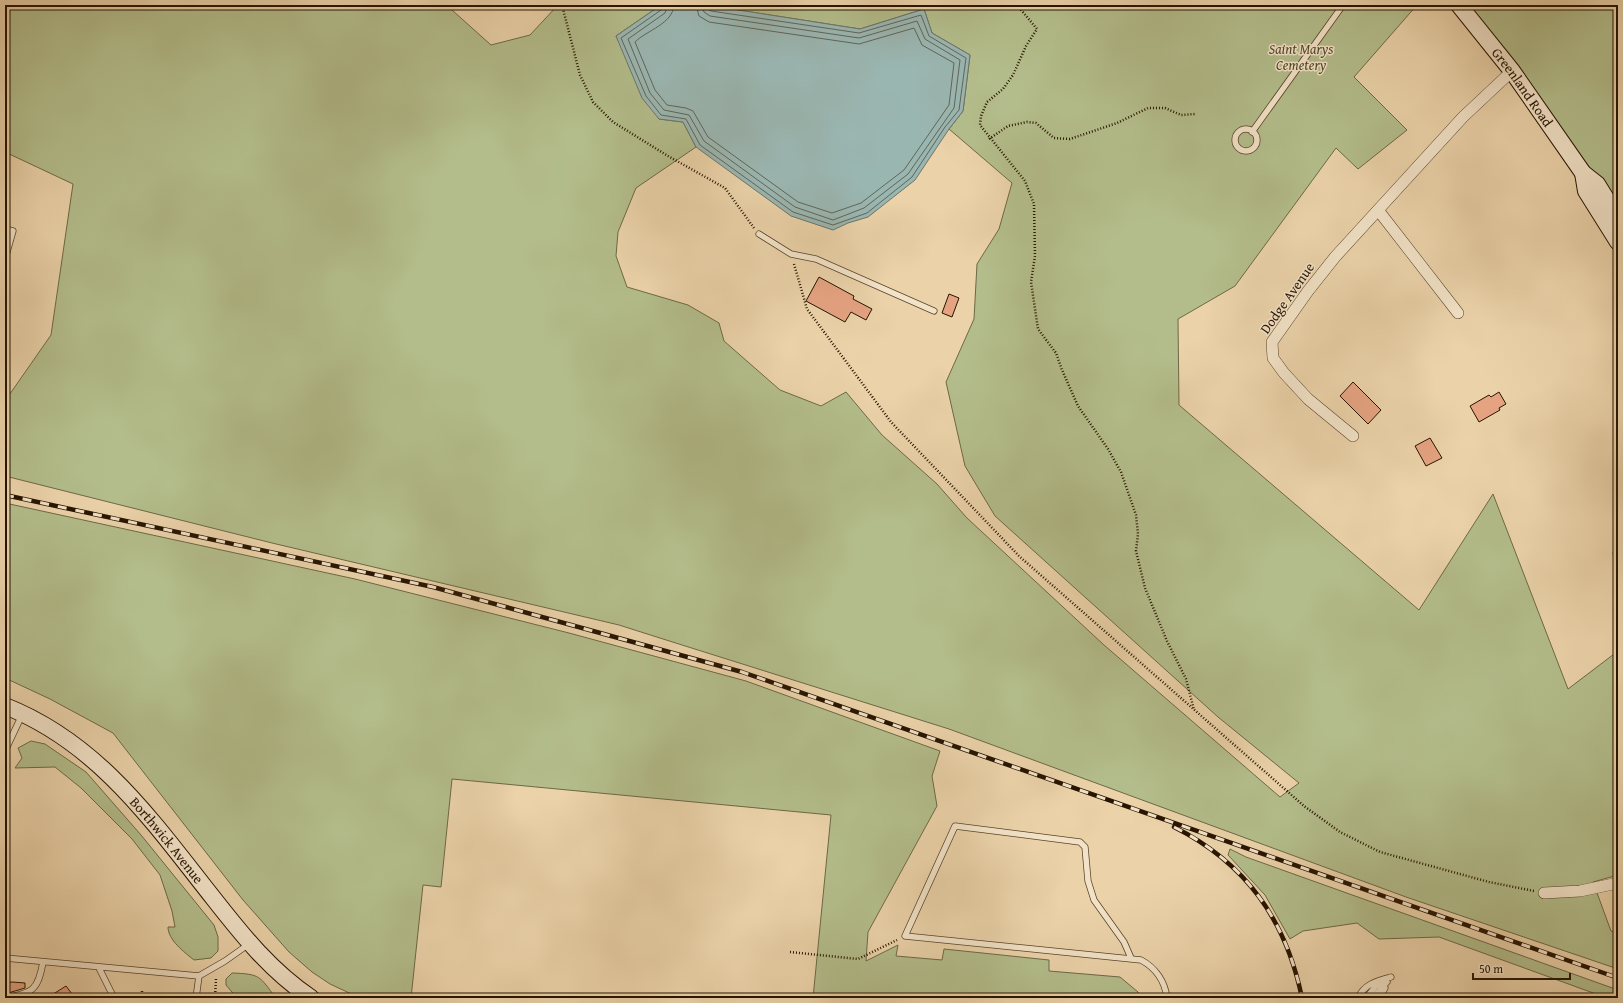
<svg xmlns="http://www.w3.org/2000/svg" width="1623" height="1003" font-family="'Gentium Book Plus',serif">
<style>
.green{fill:#b3bd8b;stroke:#6d6846}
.water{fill:#9ab6b1;stroke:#6c756a}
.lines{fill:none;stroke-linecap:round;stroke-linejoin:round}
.shore{stroke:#606558;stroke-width:1}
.building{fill:#e5a382;stroke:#271400}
.lane-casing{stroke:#58442a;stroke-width:7}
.street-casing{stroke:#58442a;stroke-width:12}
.secondary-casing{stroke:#271400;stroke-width:18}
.path{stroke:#271400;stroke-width:2.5;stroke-dasharray:1 2;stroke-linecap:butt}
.lane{stroke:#f2e2c7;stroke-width:5.5}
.street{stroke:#f2e2c7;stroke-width:11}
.secondary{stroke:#f2e2c7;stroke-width:16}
.rail-casing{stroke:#271400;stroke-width:4.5}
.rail{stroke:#f2e2c7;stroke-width:3;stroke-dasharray:9;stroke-linecap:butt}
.labels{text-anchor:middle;stroke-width:3;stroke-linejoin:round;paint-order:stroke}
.park-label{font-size:14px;font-style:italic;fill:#51472a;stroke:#f2e2c7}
.street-label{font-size:14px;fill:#271400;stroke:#f2e2c7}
</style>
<rect width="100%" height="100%" fill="#ebd2a9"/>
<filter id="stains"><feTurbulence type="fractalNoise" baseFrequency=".005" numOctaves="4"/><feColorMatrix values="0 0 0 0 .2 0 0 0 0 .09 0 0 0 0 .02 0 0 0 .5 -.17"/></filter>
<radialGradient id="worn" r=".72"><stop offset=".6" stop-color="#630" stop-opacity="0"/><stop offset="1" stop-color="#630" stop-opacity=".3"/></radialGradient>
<!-- green -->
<path class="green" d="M 5,5 L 449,5 L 452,10 L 491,45 L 530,35 L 558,5 L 661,5 L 616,36 L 659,119 L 683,122 L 696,147 L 636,188 L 618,232 L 616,256 L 627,287 L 688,305 L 719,323 L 724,341 L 780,390 L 821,406 L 846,392 L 882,435 L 937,484 L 967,518 L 1104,645 L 1280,797 L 1299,783 L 1218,717 L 995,516 L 965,466 L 946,382 L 974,319 L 977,264 L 999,229 L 1012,183 L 949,129 L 963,111 L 970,55 L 932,33 L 924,9 L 860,29 L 706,5 L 1417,5 L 1354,77 L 1407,130 L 1358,169 L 1336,148 L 1235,286 L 1178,319 L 1179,405 L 1419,610 L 1493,494 L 1568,689 L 1618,651 L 1618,875 L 1593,882 L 1611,931 L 1618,934 L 1618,969 L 1406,897 L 949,729 L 663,639 L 619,625 L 272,543 L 5,476 L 5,401 L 51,335 L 73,184 L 5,152 Z
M 1458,5 L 1618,5 L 1618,232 Z
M 5,503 L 355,579 L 569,633 L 746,681 L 940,751 L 932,776 L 937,806 L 868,932 L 866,961 L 898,945 L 896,956 L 942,960 L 944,949 L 1049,960 L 1049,971 L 1120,977 L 1138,992 L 1141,998 L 813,998 L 831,815 L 452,779 L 441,887 L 423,885 L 411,998 L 360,998 L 330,984 L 312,972 L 289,952 L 243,900 L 113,733 L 50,699 L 5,678 Z
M 1618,544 L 1618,607 L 1613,552 Z
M 31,741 L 45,744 L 86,772 L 141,835 L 214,925 L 218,937 L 218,951 L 211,958 L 194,960 C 184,952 168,940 168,927 L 175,927 L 172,911 L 160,875 L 132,839 L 81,788 L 55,767 L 15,768 L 22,758 L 18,748 Z
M 1230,849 L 1246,857 L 1618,990 L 1618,998 L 1607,998 L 1439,937 L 1379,939 L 1357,923 L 1303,931 L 1290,939 L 1265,895 L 1228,855 Z
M 232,973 C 261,974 259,976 276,998 L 237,998 L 226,985 L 226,979 Z"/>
<!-- water -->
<path class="water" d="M 661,5 L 706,5 L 860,29 L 924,9 L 932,33 L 970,55 L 963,111 L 949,129 L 915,180 L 868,217 L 848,223 L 833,230 L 791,216 L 696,147 L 683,122 L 659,119 L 642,98 L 616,36 Z"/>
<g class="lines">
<!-- shore -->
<path class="shore" d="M 663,5 L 661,10 L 621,38 L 646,96 L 661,115 L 686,119 L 700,145 L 793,212 L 833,225 L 867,213 L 912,177 L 945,127 L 959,110 L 966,58 L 929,36 L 921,15 L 859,33 L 711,11 L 708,9 L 707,5
M 668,5 L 665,13 L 628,39 L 650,93 L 664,110 L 689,115 L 704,141 L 795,207 L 833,220 L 864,208 L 908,174 L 954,108 L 960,60 L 925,39 L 917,21 L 859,38 L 710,16 L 704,12 L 702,5
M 674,5 C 673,24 647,30 635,42 L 655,90 L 667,105 L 686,108 L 693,111 L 708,137 L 798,202 L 832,213 L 861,203 L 904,170 L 949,105 L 954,63 L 922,45 L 914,28 L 859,44 L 709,22 L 699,16 L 696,5"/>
</g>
<!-- building -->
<path class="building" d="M 819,277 L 854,296 L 853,299 L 872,309 L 866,320 L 851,312 L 845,322 L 806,301 Z
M 949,294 L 959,298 L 952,317 L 942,313 Z
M 1353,382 L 1381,410 L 1368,424 L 1340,396 Z
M 1499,392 L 1506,404 L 1499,408 L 1500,410 L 1479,422 L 1470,406 L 1489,395 L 1491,397 Z
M 1430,438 L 1442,458 L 1426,466 L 1415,446 Z
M 12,982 L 25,983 L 25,988 L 5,994 L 5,983 Z
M 66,986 L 75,998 L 47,998 Z"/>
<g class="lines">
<!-- lane casing -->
<g class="lane-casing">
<path id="lane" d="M1235 140a11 11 0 1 1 22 0a11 11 0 1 1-22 0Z
M 1252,132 L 1343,5
M 5,229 L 13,231 L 5,259
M 759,234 L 791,254 L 816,259 L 934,311
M 5,751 L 22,715
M 5,958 L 199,976 L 225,961 L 249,944
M 1131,958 L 1124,942 L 1094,900 L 1088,881 L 1085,847 L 1080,842 L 955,826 L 905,936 L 1141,960 C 1156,968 1165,982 1167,998
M 99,968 L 114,998
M 5,998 C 33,993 38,990 43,962
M 196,998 L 199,976
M 1358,998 C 1364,984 1377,981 1391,977
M 1366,998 L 1376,986 L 1384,981
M 1373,998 L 1387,982
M 1379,998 L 1385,988"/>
</g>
<!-- street casing -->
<g class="street-casing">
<path id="street" d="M 1378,210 L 1458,313
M 1353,436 L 1308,399 L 1284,373 L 1273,358 L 1272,342 L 1308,291 L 1335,257 L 1463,117 L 1512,71
M 1544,893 L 1580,891 L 1618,883"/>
</g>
<!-- secondary casing -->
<g class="secondary-casing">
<g id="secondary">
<path id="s1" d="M 1459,5 L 1512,71 L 1583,173 L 1597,184 L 1618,218"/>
<path d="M 1583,173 L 1586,191 L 1618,242"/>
<path id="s2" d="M 5,706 C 99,743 153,822 214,899 C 243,936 271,971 311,998"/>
</g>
</g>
<!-- path -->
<path class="path" d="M 562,5 L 580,75 L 593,102 L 613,122 L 668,156 L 725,188 L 754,228
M 1017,5 L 1037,29 L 1026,46 L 1013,75 L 1003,89 L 987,102 L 981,116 L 980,125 L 1025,181 L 1034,204 L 1035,256 L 1031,282 L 1038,329 L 1056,353 L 1062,370 L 1078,406 L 1108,449 L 1121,472 L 1136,515 L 1138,534 L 1136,551 L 1145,588 L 1167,641 L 1186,679 L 1194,710
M 989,139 L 1008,126 L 1027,122 L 1036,123 L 1054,138 L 1070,139 L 1117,123 L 1148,108 L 1165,108 L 1181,115 L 1196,114
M 794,264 L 807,309 L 891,422 L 1019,556 L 1304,806 L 1340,832 L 1380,852 L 1489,882 L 1534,891
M 5,779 L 6,774
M 790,952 L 858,959 L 897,940
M 142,991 L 142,998
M 215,998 L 216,979"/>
<!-- lane -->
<use href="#lane" class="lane"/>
<!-- street -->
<use href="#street" class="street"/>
<!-- secondary -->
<use href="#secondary" class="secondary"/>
<!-- rail casing -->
<g class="rail-casing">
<path id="rail" d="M 5,495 L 433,587 L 742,672 L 1618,978
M 1174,827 C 1246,863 1286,920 1302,998"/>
</g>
<!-- rail -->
<use href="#rail" class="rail"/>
</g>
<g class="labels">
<!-- park labels -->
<g class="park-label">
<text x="1301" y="54">Saint Marys<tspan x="1301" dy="16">Cemetery</tspan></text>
</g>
<!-- street labels -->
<g class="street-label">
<text dy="5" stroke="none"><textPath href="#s1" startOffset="104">Greenland Road</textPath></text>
<text transform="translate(1287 298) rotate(-55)" y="5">Dodge Avenue</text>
<text dy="5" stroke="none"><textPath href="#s2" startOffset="213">Borthwick Avenue</textPath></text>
</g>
</g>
<!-- margin -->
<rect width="1623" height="1003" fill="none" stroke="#ebd2a9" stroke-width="20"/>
<rect x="6" y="6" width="1611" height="991" fill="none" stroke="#271400" stroke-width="2"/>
<rect x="10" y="10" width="1603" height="983" fill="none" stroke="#271400"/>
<!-- scale -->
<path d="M1473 973v6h97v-6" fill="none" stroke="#271400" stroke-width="2"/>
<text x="1479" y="973" font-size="12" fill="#271400" stroke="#f2e2c7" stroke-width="3" paint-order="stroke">50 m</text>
<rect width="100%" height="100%" filter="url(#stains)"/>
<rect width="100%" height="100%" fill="url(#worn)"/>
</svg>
